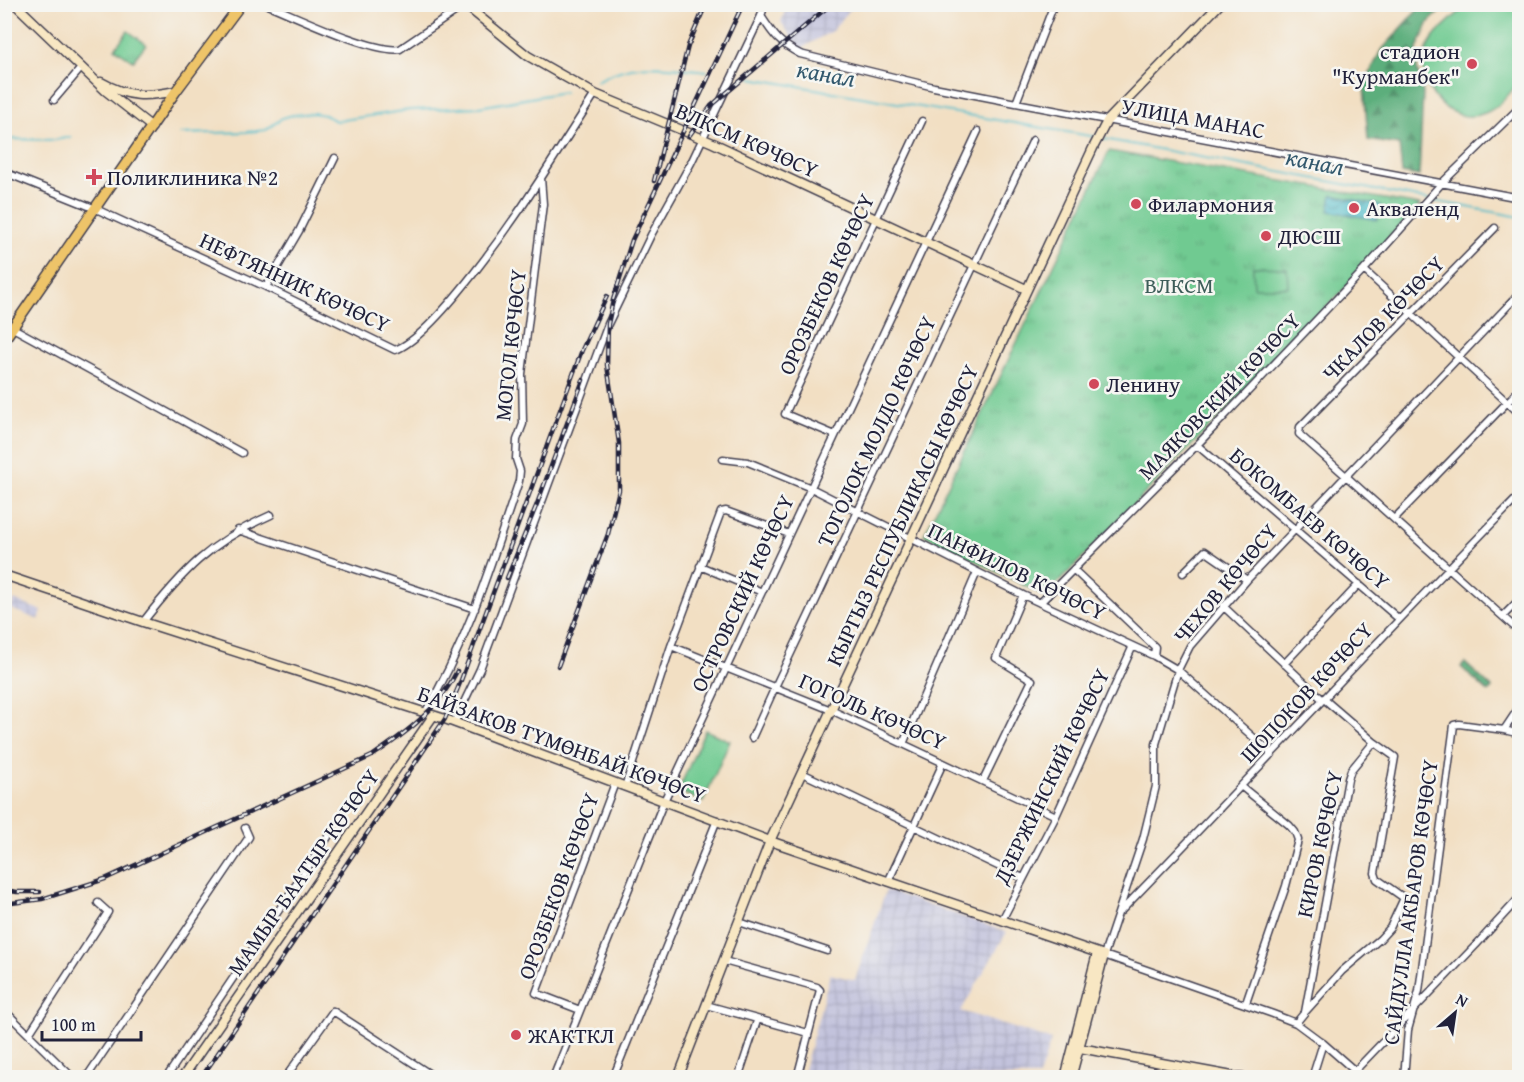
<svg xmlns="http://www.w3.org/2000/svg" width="1524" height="1082" font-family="'Gentium Book Plus',serif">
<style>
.industrial{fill:url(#industrial-grid)}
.grass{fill:url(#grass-tufts);stroke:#497666;stroke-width:1.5}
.forest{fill:url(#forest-firs);stroke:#3f685b;stroke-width:1.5}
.pitch{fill:#70ca91;stroke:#497666;stroke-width:1.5}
.water{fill:url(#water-waves);stroke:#386f82;stroke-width:1.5}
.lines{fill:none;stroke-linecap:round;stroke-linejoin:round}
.stream{stroke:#4fbcc9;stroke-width:2}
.street-casing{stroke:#413e4f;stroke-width:9}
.secondary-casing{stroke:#413e4f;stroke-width:11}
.primary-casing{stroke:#413e4f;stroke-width:12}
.street{stroke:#fff;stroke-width:6}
.secondary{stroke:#f8e7c3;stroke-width:8}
.primary{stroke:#eec469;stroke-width:9}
.rail-casing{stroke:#22223b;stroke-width:4.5}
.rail{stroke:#f6f6f2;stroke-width:2;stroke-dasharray:7;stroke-linecap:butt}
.poi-dot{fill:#d1495b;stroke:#f6f6f2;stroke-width:2}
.labels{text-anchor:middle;stroke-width:5;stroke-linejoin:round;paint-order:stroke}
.poi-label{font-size:22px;fill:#22223b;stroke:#f6f6f2;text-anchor:start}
.street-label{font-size:22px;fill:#22223b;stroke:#f6f6f2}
.park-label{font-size:22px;fill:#3d5d59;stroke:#f6f6f2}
.water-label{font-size:24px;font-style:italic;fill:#32586d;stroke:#f6f6f2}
</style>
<defs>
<pattern id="industrial-grid" width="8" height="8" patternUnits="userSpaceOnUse" patternTransform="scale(1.5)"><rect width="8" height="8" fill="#c2c2dc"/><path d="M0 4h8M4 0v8" fill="none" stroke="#a6a6be"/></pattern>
<pattern id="grass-tufts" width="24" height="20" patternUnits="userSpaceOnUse" patternTransform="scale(1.5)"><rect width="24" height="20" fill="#70ca91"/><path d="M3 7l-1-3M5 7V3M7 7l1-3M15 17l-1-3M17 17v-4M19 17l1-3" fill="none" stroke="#61ad7e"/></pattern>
<pattern id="forest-firs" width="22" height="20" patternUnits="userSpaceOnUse" patternTransform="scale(1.5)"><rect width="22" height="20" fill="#5cae7b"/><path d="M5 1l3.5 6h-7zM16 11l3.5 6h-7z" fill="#4c8d66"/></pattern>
<pattern id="water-waves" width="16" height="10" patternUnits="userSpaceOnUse" patternTransform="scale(1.5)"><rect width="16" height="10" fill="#4fbcc9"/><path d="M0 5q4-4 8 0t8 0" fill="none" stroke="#4198a4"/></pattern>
</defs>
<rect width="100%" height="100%" fill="#f6f6f2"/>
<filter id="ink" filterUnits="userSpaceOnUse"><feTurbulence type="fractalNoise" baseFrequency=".0167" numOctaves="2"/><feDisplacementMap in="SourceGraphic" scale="12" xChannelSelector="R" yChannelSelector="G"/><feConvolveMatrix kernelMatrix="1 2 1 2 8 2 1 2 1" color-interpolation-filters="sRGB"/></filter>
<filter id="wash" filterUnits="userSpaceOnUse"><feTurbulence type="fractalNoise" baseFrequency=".008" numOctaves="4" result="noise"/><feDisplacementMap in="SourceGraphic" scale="24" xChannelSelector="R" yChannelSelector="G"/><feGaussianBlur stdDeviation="1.35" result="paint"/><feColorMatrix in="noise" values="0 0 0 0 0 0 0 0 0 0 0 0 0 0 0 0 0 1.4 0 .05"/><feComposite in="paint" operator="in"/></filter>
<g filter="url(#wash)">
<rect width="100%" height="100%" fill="#f2dfc3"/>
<!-- industrial -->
<path class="industrial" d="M 787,5 L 787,4 L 854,5 L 832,31 L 800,49 L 781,22 Z
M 14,600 L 42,611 L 39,620 L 11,609 Z
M 886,890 L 1007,932 L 961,1011 L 1051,1040 L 1039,1077 L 802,1077 L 830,974 L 855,980 Z"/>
<!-- grass -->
<path class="grass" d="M 128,31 L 146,44 L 133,61 L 115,48 Z
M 1109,151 L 1420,205 L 1346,287 L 1045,596 L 924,535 Z"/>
<!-- forest -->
<path class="forest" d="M 1422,5 L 1447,5 L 1429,22 L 1417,49 L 1417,69 L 1423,93 L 1419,176 L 1402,173 L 1399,145 L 1368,140 L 1364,86 L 1380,52 Z
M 1465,663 L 1492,688 L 1488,692 L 1461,667 Z"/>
<!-- pitch -->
<path class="pitch" d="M 1467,5 L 1519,5 L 1519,82 C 1509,94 1500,107 1485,113 C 1450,128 1415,86 1425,54 C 1431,33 1453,19 1467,5 Z
M 1253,267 L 1287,268 L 1288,287 L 1254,287 Z
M 705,730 L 730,741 L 703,802 L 678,791 Z"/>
<!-- water -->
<path class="water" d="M 1332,195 L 1380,205 L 1377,220 L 1329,211 Z"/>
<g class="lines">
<!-- stream -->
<path class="stream" d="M 751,78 L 1096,137
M 597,81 C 635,59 666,67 707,71
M 180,134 L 247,132 L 266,130 L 282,118 L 293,115 L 313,113 L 325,115 L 336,121 L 410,110 L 479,107 L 564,92
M 4,139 L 55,140 L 71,137
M 1104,139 L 1520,217"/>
</g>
</g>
<g filter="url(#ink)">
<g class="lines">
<!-- street casing -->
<g class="street-casing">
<path id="street" d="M 266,4 C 293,15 375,54 400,49 L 465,5
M 765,4 L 761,16 C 774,36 779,43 800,54 L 934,87 L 1016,103 L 1520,198
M 54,100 L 82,67
M 1016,103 L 1054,4
M 4,172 L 96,209 L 266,287 L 395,350 C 435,336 516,217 541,178
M 1495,228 L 1300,427 L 1299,434 L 1520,632
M 1364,270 L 1520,414
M 266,287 L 299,231 L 335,158
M 13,328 L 242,453
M 835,435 L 785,414 L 922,121
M 1197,445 L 1399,619
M 723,459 L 748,462 L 811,488 L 1023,595 L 1154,656 L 1178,670 L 1272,754
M 1395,518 L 1520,389
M 238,530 L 475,609
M 700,566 L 762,592
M 1074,570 L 1155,647 L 1154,656
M 1183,573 L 1205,551 L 1247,580
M 1040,603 L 1197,445 L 1364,270 L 1442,183 L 1520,107
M 1223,606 L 1323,700
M 1503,616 L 1520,599
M 143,622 C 183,571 210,542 271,515
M 671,646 L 831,710 L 1056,816
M 1284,664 L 1359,584
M 425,713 C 468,641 492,560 519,481 L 520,471 L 516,459 L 517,440 L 523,424 L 522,374 L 543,204 L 541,178 L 595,94
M 454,723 L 480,669 L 608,324 L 651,235 L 691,163 L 761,16
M 1504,730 L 1520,706
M 752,738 L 775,687 L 1033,140
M 903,744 L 977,572
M 802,773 L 1023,878
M 983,781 L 1032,680 L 996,658 L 1023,595
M 625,787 L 671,646 L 721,512 L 726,511 L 789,534
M 1242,787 L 1289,825 L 1295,832 L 1298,840 L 1286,886 L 1246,1003
M 888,882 L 943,763
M 1121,911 C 1255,773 1385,632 1520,495
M 1002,920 L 1056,816 L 1132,648
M 739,922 L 827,951
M 724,961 L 817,987 L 820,990 L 797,1078
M 706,1005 L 808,1033
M 4,1010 L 73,1078
M 580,1010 L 536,993 L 615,783
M 1306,1011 L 1342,971 L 1380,939 L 1390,928 L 1404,898 L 1377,879 L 1375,873 L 1395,757 L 1374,742
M 1296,1023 L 1305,1012 L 1348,779 L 1351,770 L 1374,742 L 1324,699
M 29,1034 L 108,912 L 98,903
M 1323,1043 L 1363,1078
M 86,1078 L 249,837 L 245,828
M 166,1078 L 328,837
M 285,1078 L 333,1011 L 436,1078
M 553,1078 L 664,801 L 978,131
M 613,1078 L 717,820
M 738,1078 L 757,1021
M 1312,1078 L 1323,1043 L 1296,1023 L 1273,1014 L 1104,955 L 1143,839 L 1156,786 L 1156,744 L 1178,670 L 1190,646 L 1247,580 L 1520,293
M 1348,1078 L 1476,945 L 1520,897
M 1404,1078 L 1408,1030 L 1419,991 L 1454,725 L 1459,724 L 1504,730 L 1520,734"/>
</g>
<!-- secondary casing -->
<g class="secondary-casing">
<path id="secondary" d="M 15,4 L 106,91 L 152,127
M 464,4 L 528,56 L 595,94 L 713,143 L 1026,289
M 101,82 C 129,98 146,97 176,91
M 4,575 L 143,622 L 445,719 L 770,841 L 1104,955 L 1071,1078
M 1075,1043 L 1080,1048 L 1243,1078
M 182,1078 L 433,716
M 678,1078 L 770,841 L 1093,148 L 1107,121 L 1220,4
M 1065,1078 L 1097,953"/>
</g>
<!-- primary casing -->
<g class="primary-casing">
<path id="primary" d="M 4,340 L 176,91 L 241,4"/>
</g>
<!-- street -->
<use href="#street" class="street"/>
<!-- secondary -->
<use href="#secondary" class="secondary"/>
<!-- primary -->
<use href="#primary" class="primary"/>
<!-- rail casing -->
<g class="rail-casing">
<path id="rail" d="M 689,136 L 711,106 L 831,4
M 654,181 L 688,46 L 706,4
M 507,578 L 537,504 L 583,380
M 558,666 L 608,534 L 619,490 L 619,443 L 607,365 L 608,324 L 613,300 L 632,240 L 743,4
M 4,890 L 17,892 L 40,892
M 4,904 L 42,899 L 105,879 L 372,756 C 406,733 438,710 457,671
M 201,1078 L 445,719 L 460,683 L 582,350 L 607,296"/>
</g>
<!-- rail -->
<use href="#rail" class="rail"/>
</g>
</g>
<!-- markers -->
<g class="poi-dot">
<circle cx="1472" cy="64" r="6"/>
<path d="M91 168h6v6h6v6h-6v6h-6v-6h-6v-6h6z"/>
<circle cx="1136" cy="204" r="6"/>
<circle cx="1354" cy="208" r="6"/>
<circle cx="1266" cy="236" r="6"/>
<circle cx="1094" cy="384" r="6"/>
<circle cx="516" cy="1035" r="6"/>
</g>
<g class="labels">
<!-- poi labels -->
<g class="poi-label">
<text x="1460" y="59" text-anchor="end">стадион<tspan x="1460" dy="25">"Курманбек"</tspan></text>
<text x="107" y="185">Поликлиника №2</text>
<text x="1148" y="212">Филармония</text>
<text x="1366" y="216">Акваленд</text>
<text x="1278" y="244">ДЮСШ</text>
<text x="1106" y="392">Ленину</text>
<text x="528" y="1043">ЖАКТКЛ</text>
</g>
<!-- street labels -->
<g class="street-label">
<text transform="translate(1193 118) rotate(10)" y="8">УЛИЦА МАНАС</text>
<text transform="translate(747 140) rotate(24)" y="8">ВЛКСМ КӨЧӨСҮ</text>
<text transform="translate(295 282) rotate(25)" y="8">НЕФТЯННИК КӨЧӨСҮ</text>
<text transform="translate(826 284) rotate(-65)" y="8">ОРОЗБЕКОВ КӨЧӨСҮ</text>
<text transform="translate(1383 318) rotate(-46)" y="8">ЧКАЛОВ КӨЧӨСҮ</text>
<text transform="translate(510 345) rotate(-84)" y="8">МОГОЛ КӨЧӨСҮ</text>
<text transform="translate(1219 396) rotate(-46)" y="8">МАЯКОВСКИЙ КӨЧӨСҮ</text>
<text transform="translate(876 431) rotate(-65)" y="8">ТОГОЛОК МОЛДО КӨЧӨСҮ</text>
<text transform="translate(902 515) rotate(-65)" y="8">КЫРГЫЗ РЕСПУБЛИКАСЫ КӨЧӨСҮ</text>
<text transform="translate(1310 518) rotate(41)" y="8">БОКОМБАЕВ КӨЧӨСҮ</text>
<text transform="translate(1017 571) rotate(26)" y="8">ПАНФИЛОВ КӨЧӨСҮ</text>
<text transform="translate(1225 583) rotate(-50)" y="8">ЧЕХОВ КӨЧӨСҮ</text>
<text transform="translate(742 593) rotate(-65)" y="8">ОСТРОВСКИЙ КӨЧӨСҮ</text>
<text transform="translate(1306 692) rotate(-47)" y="8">ШОПОКОВ КӨЧӨСҮ</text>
<text transform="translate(873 711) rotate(24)" y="8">ГОГОЛЬ КӨЧӨСҮ</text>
<text transform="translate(562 744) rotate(20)" y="8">БАЙЗАКОВ ТҮМӨНБАЙ КӨЧӨСҮ</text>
<text transform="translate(1051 776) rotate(-64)" y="8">ДЗЕРЖИНСКИЙ КӨЧӨСҮ</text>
<text transform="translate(1319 844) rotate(-78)" y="8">КИРОВ КӨЧӨСҮ</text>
<text transform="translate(303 872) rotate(-55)" y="8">МАМЫР БААТЫР КӨЧӨСҮ</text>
<text transform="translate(558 886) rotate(-70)" y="8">ОРОЗБЕКОВ КӨЧӨСҮ</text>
<text transform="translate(1410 902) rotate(-82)" y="8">САЙДУЛЛА АКБАРОВ КӨЧӨСҮ</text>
</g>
<!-- park labels -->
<g class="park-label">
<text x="1179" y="293">ВЛКСМ</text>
</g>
<!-- water labels -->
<g class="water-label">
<text transform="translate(826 74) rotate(10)" y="8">канал</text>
<text transform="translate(1315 162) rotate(11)" y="8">канал</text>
</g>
</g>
<!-- margin -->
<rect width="1524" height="1082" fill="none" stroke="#f6f6f2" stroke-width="24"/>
<!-- north arrow -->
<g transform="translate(1455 1013) rotate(29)" stroke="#f6f6f2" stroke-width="4.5" paint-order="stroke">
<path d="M0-4.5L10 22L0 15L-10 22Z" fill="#22223b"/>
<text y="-9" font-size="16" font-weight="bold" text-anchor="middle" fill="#22223b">N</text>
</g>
<!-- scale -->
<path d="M42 1031v9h99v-9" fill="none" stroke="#22223b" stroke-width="3"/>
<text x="51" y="1031" font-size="18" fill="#22223b" stroke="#f6f6f2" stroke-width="4.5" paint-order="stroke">100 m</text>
</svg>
